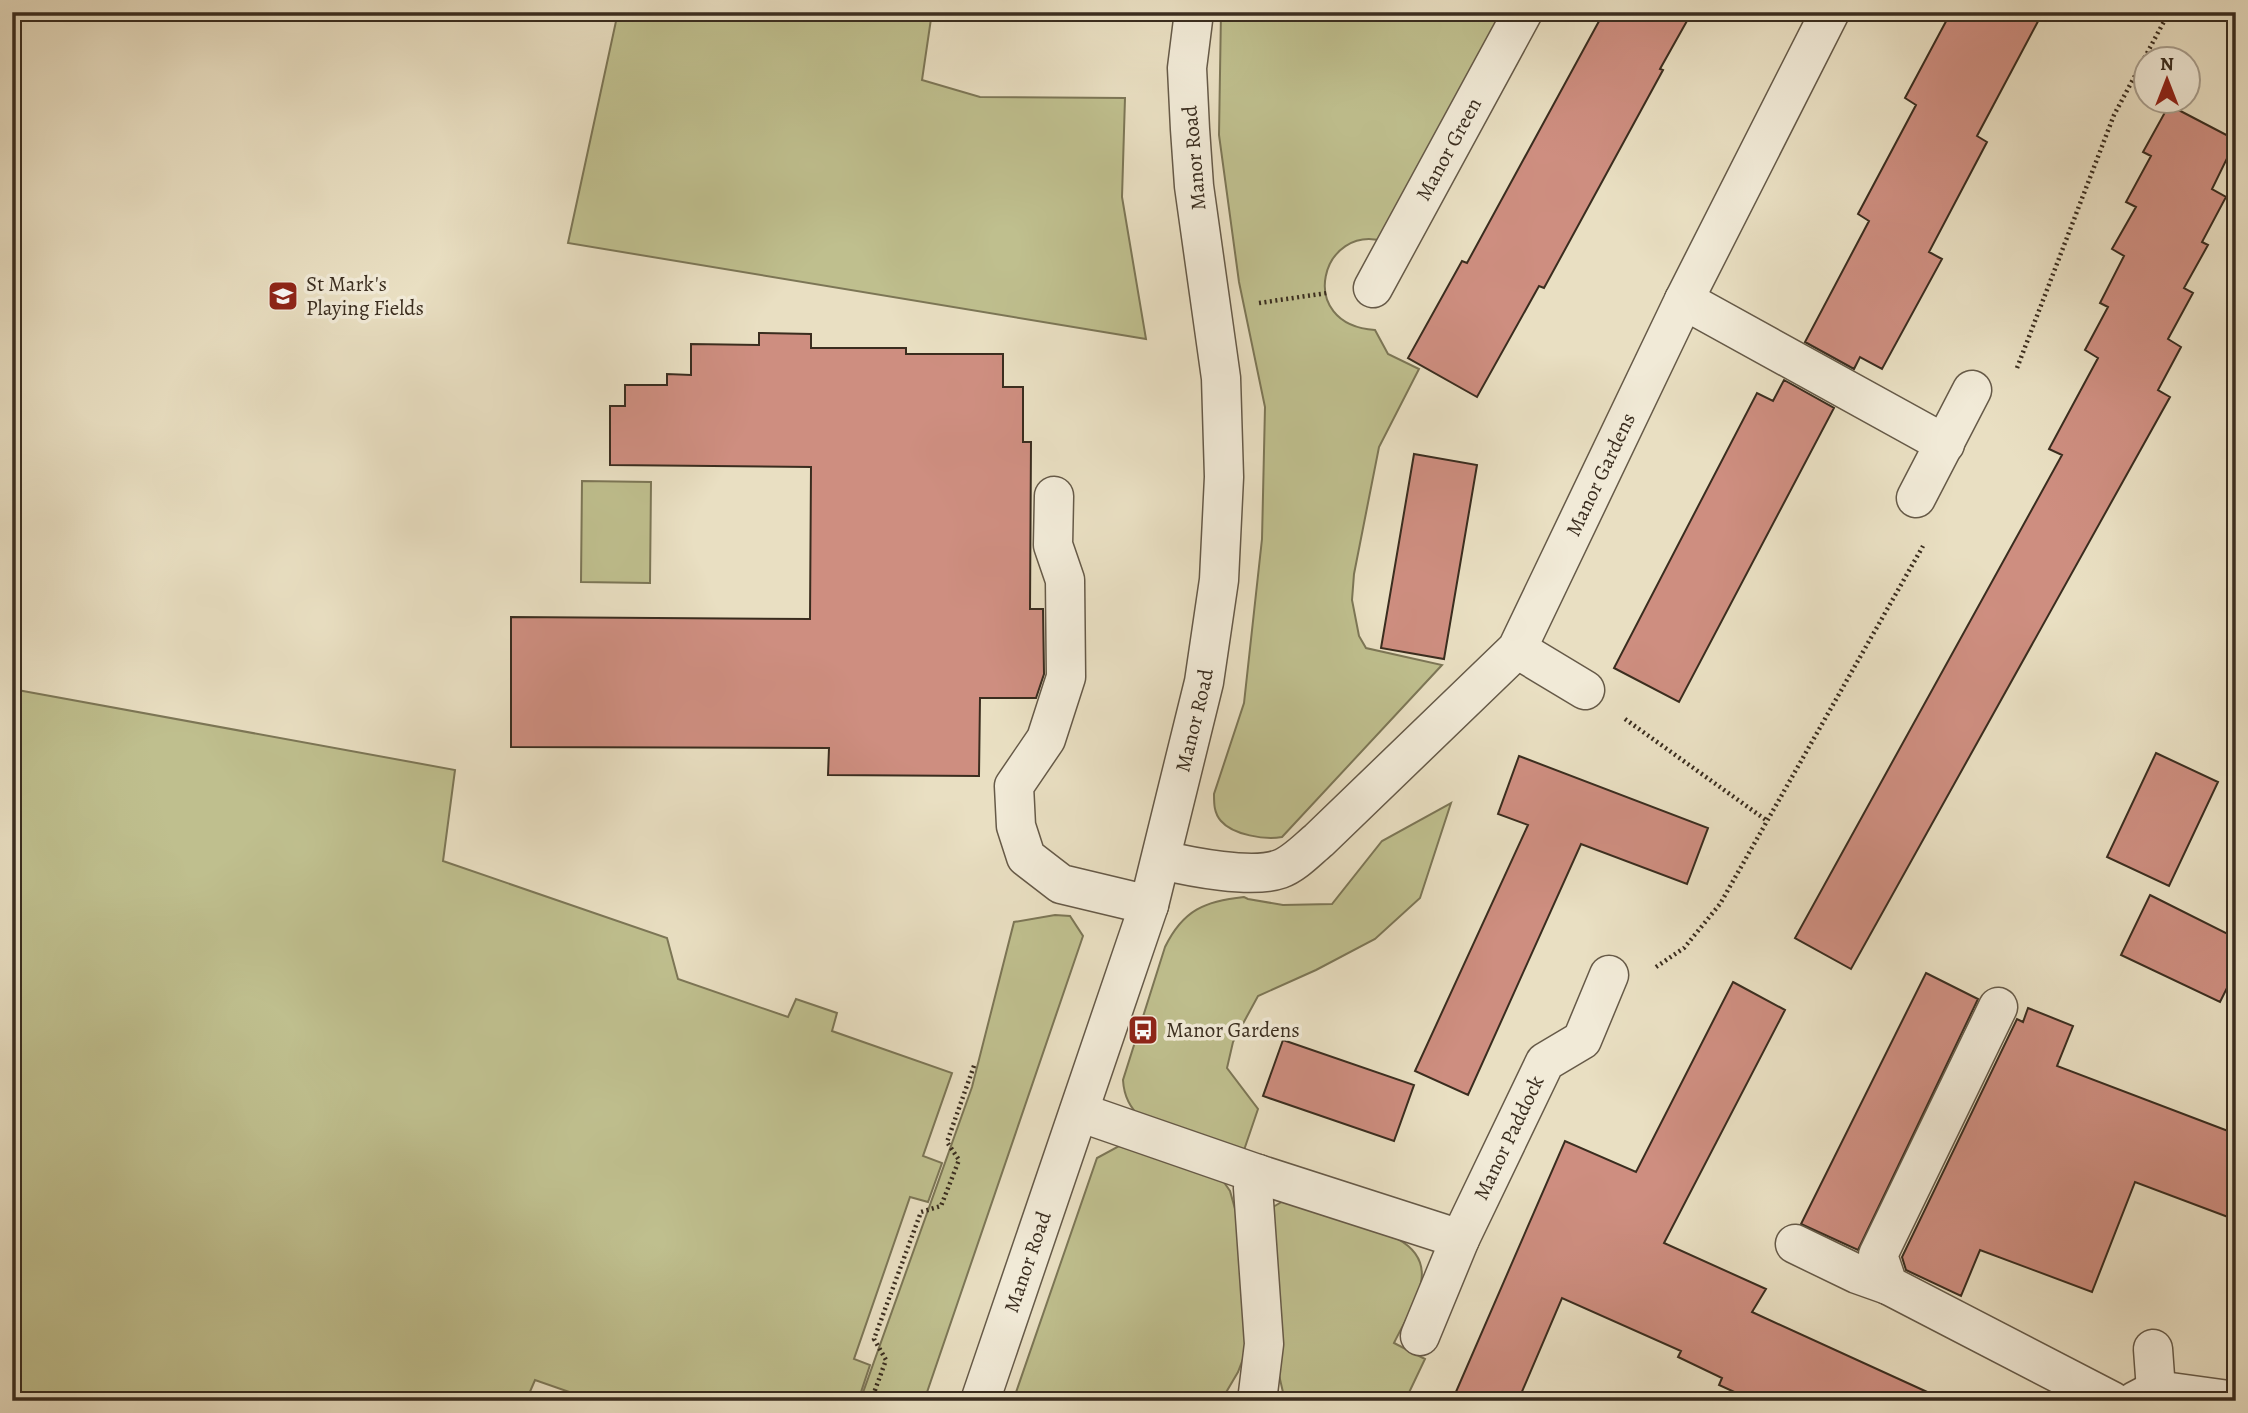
<svg xmlns="http://www.w3.org/2000/svg" width="2248" height="1413" font-family="Alegreya,serif">
<style>
.green{fill:#bfbf8e;stroke:#7c7656;stroke-width:2}
.building{fill:#ce8e80;stroke:#3a2d1f;stroke-width:2}
.lines{fill:none;stroke-linecap:round;stroke-linejoin:round}
.minor-casing{stroke:#665a48;stroke-width:41}
.path{stroke:#3a2d1f;stroke-width:4.5;stroke-dasharray:2 3.5;stroke-linecap:butt}
.minor{stroke:#f1ead7;stroke-width:38}
.labels{text-anchor:middle;stroke-width:7;stroke-linejoin:round;paint-order:stroke}
.street-label{font-size:21px;fill:#3a2d1f;stroke:#f1ead7}
.poi-label{font-size:21px;fill:#3a2d1f;stroke:#f1ead7;text-anchor:start}
</style>
<rect width="100%" height="100%" fill="#e9dfc2"/>
<filter id="stains"><feTurbulence type="fractalNoise" baseFrequency=".00286" numOctaves="4"/><feColorMatrix values="0 0 0 0 .2 0 0 0 0 .09 0 0 0 0 .02 0 0 0 .5 -.17"/></filter>
<radialGradient id="worn" r=".72"><stop offset=".6" stop-color="#630" stop-opacity="0"/><stop offset="1" stop-color="#630" stop-opacity=".3"/></radialGradient>
<!-- green -->
<path class="green" d="M 618,12 L 932,12 L 922,80 L 980,97 L 1125,98 L 1122,197 L 1146,339 L 568,243 Z
M 1221,12 L 1510,12 L 1386,242 C 1321,221 1294,325 1375,330 L 1388,354 L 1419,369 L 1379,447 L 1354,574 L 1352,600 L 1359,636 L 1366,648 L 1442,665 L 1282,837 C 1265,840 1233,835 1221,821 C 1214,813 1214,804 1214,794 L 1244,703 L 1262,539 L 1265,407 L 1239,282 L 1219,135 Z
M 582,481 L 651,482 L 650,583 L 581,582 Z
M 12,689 L 455,770 L 443,861 L 667,938 L 678,979 L 788,1017 L 796,999 L 837,1013 L 832,1031 L 952,1073 L 923,1156 L 942,1163 L 928,1202 L 910,1197 L 854,1359 L 870,1365 L 858,1401 L 595,1401 L 535,1380 L 526,1401 L 12,1401 Z
M 1451,803 L 1420,898 L 1375,939 L 1316,970 L 1258,996 L 1233,1042 L 1227,1068 L 1258,1109 L 1242,1156 L 1142,1120 C 1130,1107 1124,1097 1123,1080 L 1165,947 C 1183,910 1205,901 1244,897 L 1248,899 L 1283,905 L 1332,904 L 1382,841 Z
M 1055,915 L 1070,916 L 1083,936 L 924,1401 L 860,1401 L 972,1087 L 1014,922 Z
M 1119,1146 L 1221,1178 L 1230,1191 L 1239,1223 L 1246,1351 L 1238,1372 L 1221,1401 L 1013,1401 L 1097,1158 Z
M 1285,1200 L 1398,1239 C 1445,1265 1411,1307 1394,1343 L 1425,1359 L 1405,1401 L 1285,1401 L 1276,1362 L 1273,1207 Z"/>
<!-- building -->
<path class="building" d="M 1604,12 L 1692,12 L 1660,69 L 1663,70 L 1544,288 L 1539,286 L 1477,397 L 1408,358 L 1462,261 L 1467,263 Z
M 1951,12 L 2043,12 L 1977,136 L 1987,142 L 1929,252 L 1942,259 L 1882,369 L 1860,357 L 1854,369 L 1805,342 L 1869,221 L 1858,214 L 1916,105 L 1905,98 Z
M 2169,105 L 2236,140 L 2212,189 L 2226,197 L 2202,242 L 2208,245 L 2184,288 L 2193,293 L 2168,339 L 2181,347 L 2158,390 L 2170,397 L 1851,969 L 1795,938 L 2062,455 L 2049,449 L 2098,358 L 2085,350 L 2108,307 L 2100,303 L 2124,256 L 2112,249 L 2136,207 L 2126,202 L 2151,156 L 2143,152 Z
M 759,333 L 811,334 L 811,348 L 906,348 L 906,354 L 1003,354 L 1003,387 L 1023,387 L 1023,442 L 1031,442 L 1030,609 L 1043,609 L 1044,674 L 1036,698 L 980,698 L 979,776 L 828,775 L 829,748 L 511,747 L 511,617 L 810,619 L 811,467 L 610,465 L 610,406 L 625,406 L 625,385 L 667,385 L 667,374 L 691,375 L 691,344 L 759,345 Z
M 1784,380 L 1834,408 L 1679,702 L 1614,668 L 1757,393 L 1773,401 Z
M 1414,454 L 1477,465 L 1444,659 L 1381,648 Z
M 2156,753 L 2218,782 L 2169,886 L 2107,857 Z
M 1519,756 L 1708,828 L 1687,884 L 1581,844 L 1468,1095 L 1415,1071 L 1528,825 L 1498,814 Z
M 2150,895 L 2236,938 L 2236,970 L 2220,1002 L 2121,955 Z
M 1926,973 L 1978,999 L 1858,1250 L 1801,1224 Z
M 1733,982 L 1785,1010 L 1664,1243 L 1766,1289 L 1752,1312 L 1947,1401 L 1754,1401 L 1719,1385 L 1722,1378 L 1678,1357 L 1681,1351 L 1562,1298 L 1518,1401 L 1452,1401 L 1565,1141 L 1636,1172 Z
M 2028,1008 L 2073,1026 L 2057,1066 L 2236,1134 L 2236,1220 L 2135,1182 L 2092,1292 L 1980,1250 L 1961,1296 L 1906,1270 L 1902,1257 L 2017,1019 L 2023,1022 Z
M 1283,1040 L 1414,1085 L 1394,1141 L 1263,1096 Z"/>
<g class="lines">
<!-- minor casing -->
<g class="minor-casing">
<g id="minor">
<path id="s1" d="M 1373,288 L 1523,12"/>
<path d="M 1684,300 L 1945,444"/>
<path d="M 1054,496 L 1053,545 L 1065,580 L 1066,677 L 1046,739 L 1014,786 L 1016,826 L 1026,857 L 1061,884 L 1149,905"/>
<path d="M 1916,498 L 1972,390"/>
<path d="M 1517,649 L 1585,690"/>
<path id="s2" d="M 1162,860 C 1191,867 1252,879 1280,869 C 1294,864 1307,850 1319,840 L 1517,649 L 1684,300 L 1830,12"/>
<path d="M 1998,1007 L 1878,1255 L 1888,1285 L 2112,1401"/>
<path id="s3" d="M 1079,1112 L 1258,1174 L 1460,1239 L 1545,1062 L 1582,1040 L 1609,975"/>
<path d="M 1795,1244 L 1857,1274 L 1888,1285"/>
<path d="M 1420,1336 L 1460,1239"/>
<path d="M 2153,1349 L 2156,1390"/>
<path id="s4" d="M 980,1401 L 1149,905 L 1204,682 L 1219,580 L 1224,477 L 1221,378 L 1194,186 L 1190,129 L 1187,68 L 1194,12"/>
<path d="M 1257,1401 L 1264,1344 L 1253,1188 L 1258,1174"/>
<path d="M 2135,1401 L 2156,1390 L 2236,1401"/>
</g>
</g>
<!-- path -->
<path class="path" d="M 1259,303 L 1327,293
M 2017,368 L 2114,115 L 2169,12
M 1625,719 L 1766,820
M 1656,967 L 1684,948 L 1720,904 L 1923,546
M 871,1401 L 886,1360 L 874,1339 L 921,1212 L 941,1206 L 959,1160 L 947,1142 L 975,1063"/>
<!-- minor -->
<use href="#minor" class="minor"/>
</g>
<!-- icons -->
<defs>
<g id="school-square" transform="scale(1.575)"><rect x="-9" y="-9" width="18" height="18" rx="4" fill="#8f2418" stroke="#f1ead7"/><path d="M0-5L7-2L0 1L-7-2ZM-4 1L0 2.5L4 1V4Q0 6-4 4Z" fill="#fff"/></g>
<g id="bus-square" transform="scale(1.575)"><rect x="-9" y="-9" width="18" height="18" rx="4" fill="#8f2418" stroke="#f1ead7"/><path d="M-5-6H5V4H4V6H2V4H-2V6H-4V4H-5ZM-3.5-4V0h7V-4ZM-3.5 1.2v1.5H-2V1.2ZM2 1.2v1.5H3.5V1.2Z" fill="#fff"/></g>
</defs>
<g fill-rule="evenodd">
<use href="#school-square" x="283" y="296"/>
<use href="#bus-square" x="1143" y="1030"/>
</g>
<g class="labels">
<!-- street labels -->
<g class="street-label">
<text dy="7" stroke="none"><textPath href="#s1" startOffset="158">Manor Green</textPath></text>
<text transform="translate(1194 158) rotate(-95)" y="7">Manor Road</text>
<text dy="7" stroke="none"><textPath href="#s2" startOffset="637">Manor Gardens</textPath></text>
<text dy="7" stroke="none"><textPath href="#s4" startOffset="714">Manor Road</textPath></text>
<text dy="7" stroke="none"><textPath href="#s3" startOffset="514">Manor Paddock</textPath></text>
<text dy="7" stroke="none"><textPath href="#s4" startOffset="147">Manor Road</textPath></text>
</g>
<!-- poi labels -->
<g class="poi-label">
<text x="306" y="291">St Mark's<tspan x="306" dy="24">Playing Fields</tspan></text>
<text x="1166" y="1037">Manor Gardens</text>
</g>
</g>
<!-- margin -->
<rect width="2248" height="1413" fill="none" stroke="#e9dfc2" stroke-width="42"/>
<rect x="14" y="14" width="2220" height="1385" fill="none" stroke="#3a2d1f" stroke-width="3.5"/>
<rect x="21" y="21" width="2206" height="1371" fill="none" stroke="#3a2d1f" stroke-width="2"/>
<!-- north arrow -->
<g transform="translate(2167 80)"><circle r="33" fill="#f1ead7" stroke="#a89e8d" stroke-width="2"/>
<path d="M0-5L12 26L0 18L-12 26Z" fill="#8f2418"/>
<text y="-10" font-size="19" font-weight="bold" text-anchor="middle" fill="#3a2d1f">N</text>
</g>
<rect width="100%" height="100%" filter="url(#stains)"/>
<rect width="100%" height="100%" fill="url(#worn)"/>
</svg>
